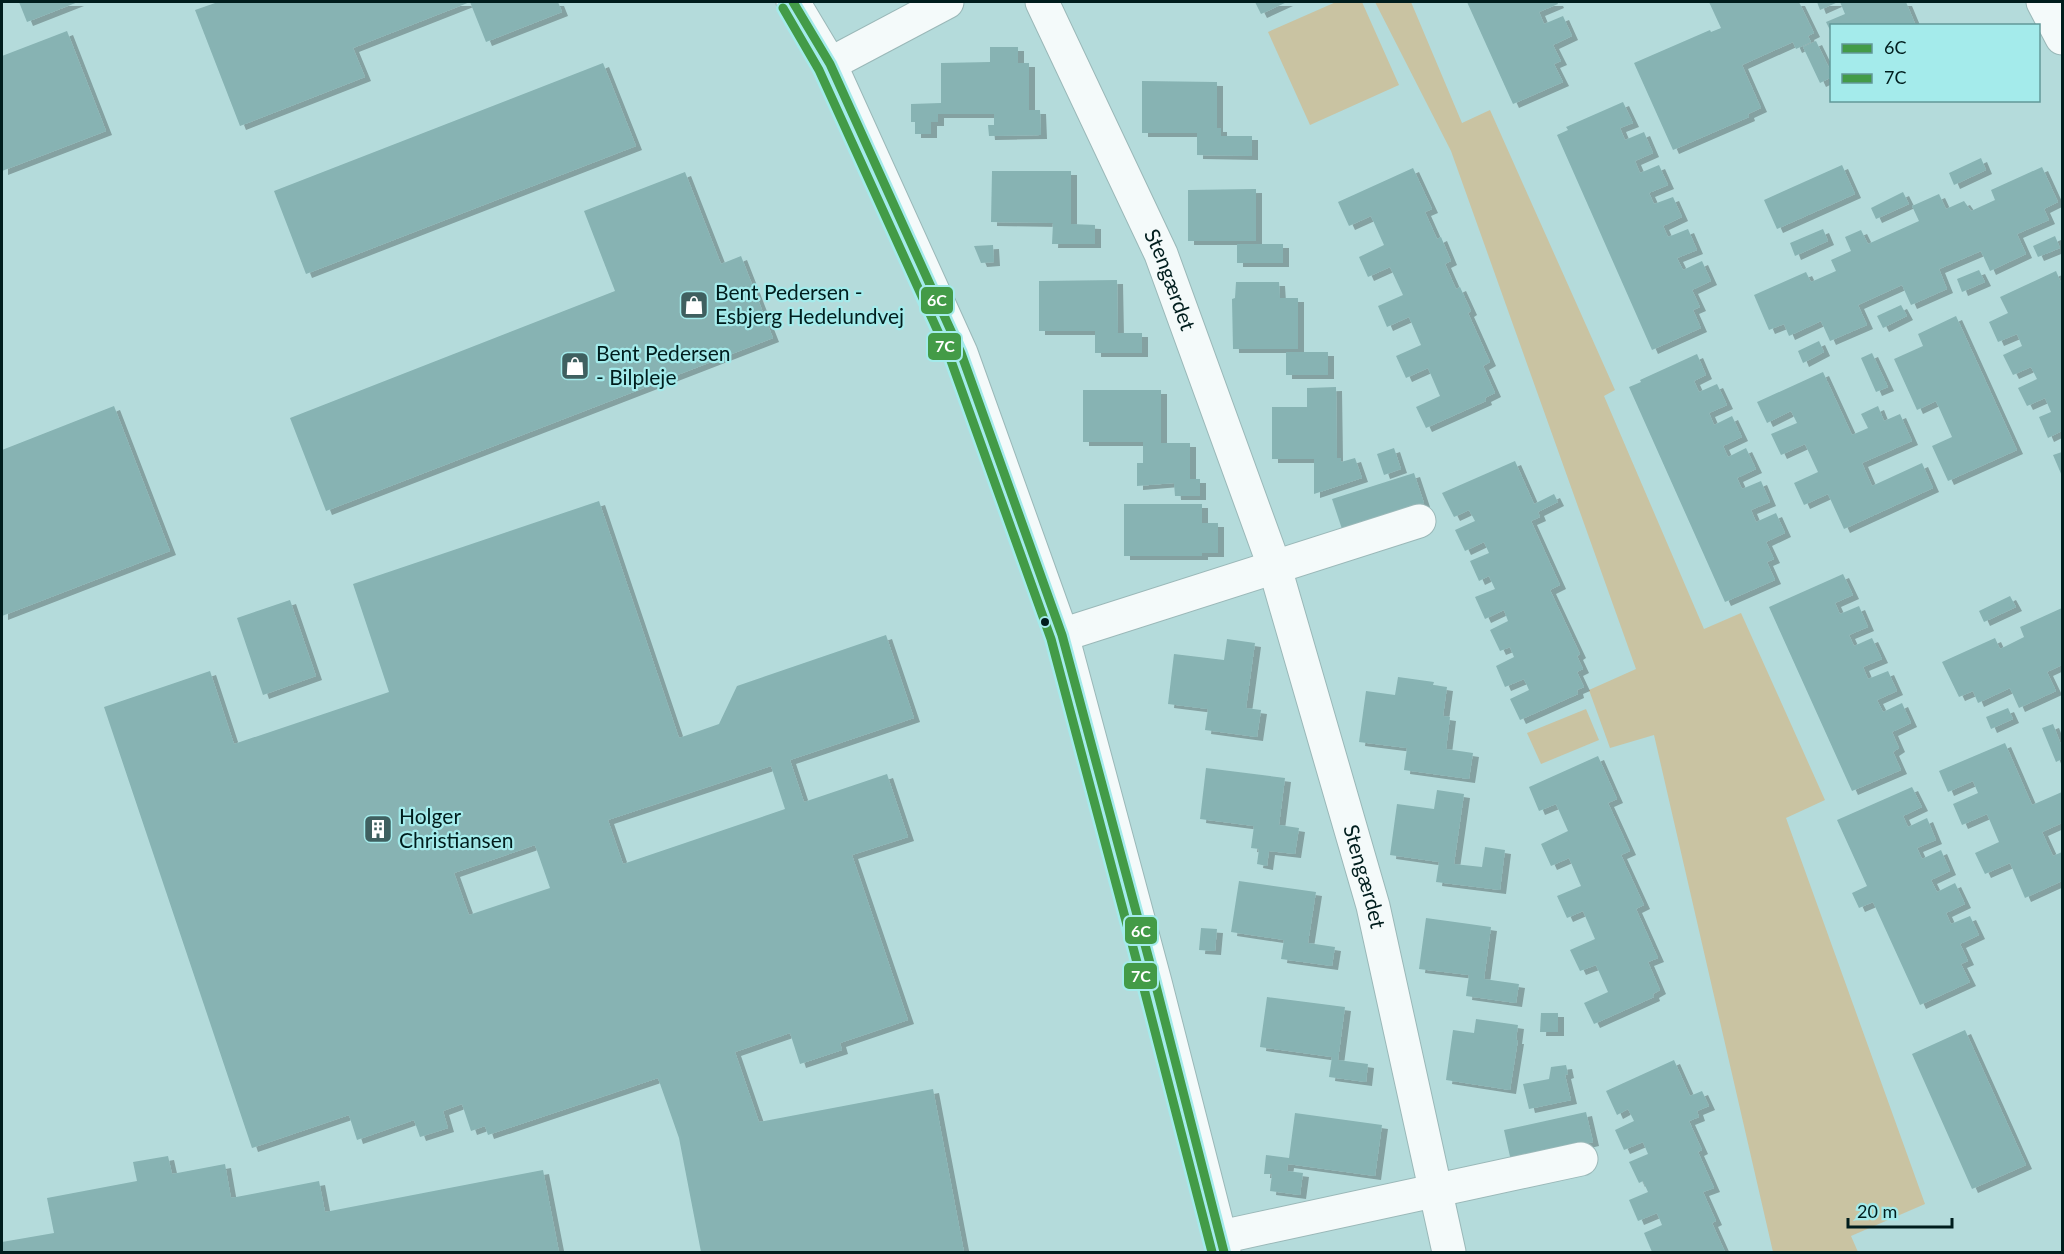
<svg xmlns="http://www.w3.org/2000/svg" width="2064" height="1254" font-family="Lato,sans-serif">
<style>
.green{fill:#c9c3a2}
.building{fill:#87b3b3;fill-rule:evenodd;filter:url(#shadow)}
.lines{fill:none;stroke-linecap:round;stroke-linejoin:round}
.street-casing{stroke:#9ab8b8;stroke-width:35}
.secondary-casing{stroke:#9ab8b8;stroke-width:35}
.street{stroke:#f4fafa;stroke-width:33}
.secondary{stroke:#f4fafa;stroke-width:33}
.bus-1-casing{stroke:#a4ebeb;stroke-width:14}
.bus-2-casing{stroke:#a4ebeb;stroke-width:14}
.bus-1{stroke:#439b47;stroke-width:9}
.bus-2{stroke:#439b47;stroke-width:9}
.bus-dot{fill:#001d1d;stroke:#a4ebeb;stroke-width:2}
.labels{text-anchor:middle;stroke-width:4.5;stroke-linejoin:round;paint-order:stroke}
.street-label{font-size:21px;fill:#001d1d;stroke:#a4ebeb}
.poi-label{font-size:21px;fill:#001d1d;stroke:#a4ebeb;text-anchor:start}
.line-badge{stroke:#a4ebeb;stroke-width:2}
.badge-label{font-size:16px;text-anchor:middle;font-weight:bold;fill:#fff}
</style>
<defs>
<filter id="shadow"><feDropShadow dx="6" dy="4" stdDeviation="0" flood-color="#0004"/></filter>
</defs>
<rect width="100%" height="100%" fill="#b4dbdb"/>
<!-- green -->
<path class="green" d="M 1336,2 L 1362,2 L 1399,85 L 1310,125 L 1268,32 Z
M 1375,2 L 1411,2 L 1462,123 L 1490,110 L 1615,390 L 1604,396 L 1704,629 L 1741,613 L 1825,800 L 1786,818 L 1925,1204 L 1851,1236 L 1858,1252 L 1773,1252 L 1654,735 L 1610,748 L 1589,690 L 1636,669 L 1451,151 Z
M 1586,709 L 1599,740 L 1541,764 L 1527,733 Z"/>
<!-- building -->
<path class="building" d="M 19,2 L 78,2 L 27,22 Z
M 218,2 L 558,2 L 562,12 L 486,42 L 470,2 L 353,48 L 365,77 L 240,126 L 195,10 Z
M 1255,2 L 1287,2 L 1261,14 Z
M 1467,2 L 1557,2 L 1558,4 L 1539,12 L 1544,24 L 1563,16 L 1572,36 L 1553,45 L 1561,61 L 1554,64 L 1563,82 L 1513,104 Z
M 1709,2 L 1799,2 L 1814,33 L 1808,36 L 1811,42 L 1796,49 L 1793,42 L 1742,65 L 1761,108 L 1748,114 L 1749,117 L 1673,150 L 1634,63 L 1710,30 L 1711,32 L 1721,28 Z
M 1817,2 L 1838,2 L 1820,10 Z
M 1840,2 L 1906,2 L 1916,26 L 1832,26 L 1832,34 L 1826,22 L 1845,14 Z
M 67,31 L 106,131 L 2,171 L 2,56 Z
M 1816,41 L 1832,74 L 1832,77 L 1820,83 L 1803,47 Z
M 990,47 L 1018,47 L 1018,63 L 1029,63 L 1029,110 L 1040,110 L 1041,135 L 989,136 L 988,125 L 994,125 L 994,114 L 938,114 L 938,122 L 931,122 L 931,134 L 915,134 L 915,122 L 911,122 L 911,104 L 941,103 L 941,63 L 990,62 Z
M 603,63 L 636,146 L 306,274 L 274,191 Z
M 1142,81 L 1217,82 L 1217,128 L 1221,128 L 1221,136 L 1252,136 L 1252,156 L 1197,155 L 1197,133 L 1142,133 Z
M 1623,102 L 1633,123 L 1620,128 L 1625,140 L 1644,132 L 1653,153 L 1635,161 L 1640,173 L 1659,165 L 1668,185 L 1649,193 L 1654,204 L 1673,197 L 1682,217 L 1663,226 L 1668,237 L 1688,229 L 1697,250 L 1677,258 L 1683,270 L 1702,261 L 1711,281 L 1692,290 L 1700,307 L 1693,310 L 1701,328 L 1652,350 L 1557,135 L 1568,130 L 1566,127 Z
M 1981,158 L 1986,170 L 1954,185 L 1949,173 Z
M 1842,165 L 1855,194 L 1777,229 L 1764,200 Z
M 2042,167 L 2058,202 L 2044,209 L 2049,220 L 2017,234 L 2026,254 L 1990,271 L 1981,251 L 1939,269 L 1947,289 L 1911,305 L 1902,285 L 1858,305 L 1867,325 L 1830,341 L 1821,321 L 1789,336 L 1784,324 L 1769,330 L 1754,295 L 1806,272 L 1811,282 L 1836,271 L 1831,260 L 1851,251 L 1845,237 L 1861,230 L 1868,244 L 1919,221 L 1912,206 L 1939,194 L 1946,209 L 1964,201 L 1971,211 L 1995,200 L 1991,190 Z
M 1413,168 L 1432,209 L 1425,212 L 1437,239 L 1441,237 L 1451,261 L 1445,264 L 1456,289 L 1460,287 L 1471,311 L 1468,313 L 1490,362 L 1483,366 L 1495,393 L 1485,398 L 1486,401 L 1426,428 L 1416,407 L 1440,396 L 1428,368 L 1406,378 L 1396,356 L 1421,345 L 1409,317 L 1387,327 L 1378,306 L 1403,295 L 1390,267 L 1368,277 L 1359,257 L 1384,245 L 1371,216 L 1349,226 L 1338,202 Z
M 992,171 L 1071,171 L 1071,224 L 1095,225 L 1095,244 L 1052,244 L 1053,223 L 991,222 Z
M 685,172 L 721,264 L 741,256 L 773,338 L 326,511 L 290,418 L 615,291 L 584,211 Z
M 1256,189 L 1256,241 L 1188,241 L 1188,190 Z
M 1903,192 L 1909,204 L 1876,219 L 1871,208 Z
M 1823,229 L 1828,241 L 1795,256 L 1790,243 Z
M 2055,236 L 2060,248 L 2038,257 L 2033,246 Z
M 1237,244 L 1283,244 L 1283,263 L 1237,263 Z
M 993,245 L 994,262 L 981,263 L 974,246 Z
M 1979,270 L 1985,282 L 1962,292 L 1957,279 Z
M 2056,271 L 2062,285 L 2062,431 L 2048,438 L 2039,417 L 2051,412 L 2045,398 L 2027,406 L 2018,388 L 2037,379 L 2031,367 L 2013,375 L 2003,355 L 2022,346 L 2017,334 L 1998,342 L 1989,322 L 2008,313 L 2000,297 Z
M 1117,280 L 1118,333 L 1142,333 L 1142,353 L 1095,353 L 1095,331 L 1039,331 L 1039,281 Z
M 1236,282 L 1279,282 L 1280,298 L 1298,298 L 1298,349 L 1233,349 L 1232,299 L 1235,298 Z
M 1901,305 L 1907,316 L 1883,328 L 1877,316 Z
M 1956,316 L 2017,450 L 1948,481 L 1932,446 L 1952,437 L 1936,401 L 1917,410 L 1894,359 L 1923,346 L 1918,334 Z
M 1819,341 L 1824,352 L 1803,363 L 1798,351 Z
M 1286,352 L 1328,352 L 1328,375 L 1286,375 Z
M 1872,353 L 1888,387 L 1876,392 L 1861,358 Z
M 1697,354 L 1706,375 L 1694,381 L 1699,392 L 1717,384 L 1727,405 L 1709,413 L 1714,425 L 1732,416 L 1742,437 L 1723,446 L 1728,457 L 1746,448 L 1756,469 L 1737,478 L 1742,489 L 1761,481 L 1770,502 L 1751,510 L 1756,522 L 1776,513 L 1785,533 L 1766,542 L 1774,559 L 1767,562 L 1775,580 L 1725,602 L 1629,387 L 1641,382 L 1640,380 Z
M 1823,372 L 1852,435 L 1868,428 L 1861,414 L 1878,406 L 1884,421 L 1900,414 L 1912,441 L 1862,463 L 1872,486 L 1922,463 L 1933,488 L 1844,529 L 1828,494 L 1804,505 L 1794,483 L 1818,472 L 1805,444 L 1781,455 L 1771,434 L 1797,423 L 1791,411 L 1767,423 L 1757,402 Z
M 1336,387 L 1337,458 L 1341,458 L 1341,462 L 1355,458 L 1362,478 L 1314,494 L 1314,459 L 1272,459 L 1272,407 L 1307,407 L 1307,388 Z
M 1083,390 L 1161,390 L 1161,443 L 1190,443 L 1190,479 L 1200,479 L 1200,496 L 1175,496 L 1174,483 L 1137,486 L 1137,463 L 1143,463 L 1143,442 L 1083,442 Z
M 114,406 L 170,551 L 2,616 L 2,450 Z
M 1394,448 L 1401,469 L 1384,475 L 1377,454 Z
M 2062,452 L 2062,476 L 2053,455 Z
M 1515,461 L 1534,504 L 1554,494 L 1558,502 L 1538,512 L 1540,517 L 1531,521 L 1560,585 L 1550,590 L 1580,654 L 1577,656 L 1583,669 L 1577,672 L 1584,687 L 1577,690 L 1578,694 L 1520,720 L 1510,699 L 1529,690 L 1524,679 L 1505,687 L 1496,666 L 1514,657 L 1510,647 L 1500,651 L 1490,630 L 1508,621 L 1504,610 L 1485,619 L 1475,597 L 1495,589 L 1489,576 L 1479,581 L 1470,561 L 1489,553 L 1484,542 L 1465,551 L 1455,530 L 1475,521 L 1469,510 L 1454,517 L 1442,493 Z
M 1414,473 L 1424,503 L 1342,529 L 1332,499 Z
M 599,501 L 679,738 L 719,724 L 737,686 L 886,635 L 914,718 L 790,760 L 804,802 L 887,774 L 908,837 L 852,855 L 908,1020 L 840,1043 L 842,1050 L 800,1064 L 790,1033 L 735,1052 L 759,1122 L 933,1089 L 964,1252 L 701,1252 L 679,1138 L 658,1078 L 488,1135 L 485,1126 L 471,1131 L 462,1104 L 443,1111 L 448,1128 L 420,1137 L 414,1120 L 357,1140 L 349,1115 L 252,1148 L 104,707 L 210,671 L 234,744 L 389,692 L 353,584 ZM 771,766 L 785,809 L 623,864 L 608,820 ZM 535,845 L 550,888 L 469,915 L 454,873 Z
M 1124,504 L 1202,504 L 1202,523 L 1218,523 L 1218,553 L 1202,553 L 1202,556 L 1124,556 Z
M 1843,574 L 1853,595 L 1835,603 L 1840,614 L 1859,606 L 1868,627 L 1849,635 L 1854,646 L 1872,638 L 1882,659 L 1863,667 L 1868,679 L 1888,671 L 1897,691 L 1877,700 L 1883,712 L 1902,703 L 1911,723 L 1892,732 L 1899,748 L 1893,752 L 1901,770 L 1852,791 L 1769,607 Z
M 2010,596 L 2016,607 L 1984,622 L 1979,611 Z
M 290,600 L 316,676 L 263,695 L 237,618 Z
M 2062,608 L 2062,665 L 2047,672 L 2056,691 L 2019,708 L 2010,688 L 1978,703 L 1973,691 L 1959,697 L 1942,662 L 1995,638 L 2000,649 L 2024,637 L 2020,627 Z
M 1227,639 L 1255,643 L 1246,708 L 1261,710 L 1257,737 L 1205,730 L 1208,709 L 1168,704 L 1174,654 L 1224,660 Z
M 1398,677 L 1434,682 L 1433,685 L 1447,687 L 1443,716 L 1450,717 L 1446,749 L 1473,753 L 1469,779 L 1404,770 L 1407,748 L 1359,742 L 1366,691 L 1395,695 Z
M 2008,708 L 2013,719 L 1991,729 L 1986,717 Z
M 2053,724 L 2062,747 L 2062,759 L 2056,762 L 2042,728 Z
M 2005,743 L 2032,805 L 2062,792 L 2062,823 L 2042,832 L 2053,856 L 2062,852 L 2062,881 L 2025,898 L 2010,863 L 1985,874 L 1975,853 L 1999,842 L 1987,814 L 1962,825 L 1953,804 L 1978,793 L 1973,781 L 1948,792 L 1939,771 Z
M 1598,756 L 1617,799 L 1608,803 L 1630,851 L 1621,855 L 1644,905 L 1636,909 L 1658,958 L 1648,962 L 1660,990 L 1653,994 L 1654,997 L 1594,1024 L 1584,1003 L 1608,992 L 1596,965 L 1580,971 L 1570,950 L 1595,939 L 1583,911 L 1567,918 L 1557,896 L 1581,886 L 1569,858 L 1551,866 L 1541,844 L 1568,831 L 1556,804 L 1539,811 L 1529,787 Z
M 1206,768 L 1285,778 L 1279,825 L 1299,828 L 1295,854 L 1269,851 L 1267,866 L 1257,864 L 1259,849 L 1251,848 L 1254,826 L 1200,819 Z
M 1912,787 L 1922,807 L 1903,816 L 1908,827 L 1927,818 L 1936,840 L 1917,848 L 1922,859 L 1941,850 L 1950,871 L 1931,880 L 1937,892 L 1955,883 L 1965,904 L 1946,913 L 1951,924 L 1970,916 L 1979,935 L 1960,944 L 1968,961 L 1961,964 L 1970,982 L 1920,1005 L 1873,902 L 1859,908 L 1852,893 L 1867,886 L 1837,820 Z
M 1437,790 L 1464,794 L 1454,864 L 1482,867 L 1485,847 L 1505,850 L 1500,890 L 1436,882 L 1439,862 L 1390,855 L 1397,804 L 1434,809 Z
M 1239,881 L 1316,892 L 1308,943 L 1335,947 L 1332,966 L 1281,959 L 1284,940 L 1231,932 Z
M 1426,918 L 1491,927 L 1484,979 L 1519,984 L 1516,1003 L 1466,996 L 1469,975 L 1419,969 Z
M 1201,928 L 1217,929 L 1215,951 L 1199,950 Z
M 1267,997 L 1345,1007 L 1338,1060 L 1368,1064 L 1366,1082 L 1329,1077 L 1332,1057 L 1260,1047 Z
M 1541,1013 L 1558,1013 L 1558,1032 L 1540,1032 Z
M 1476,1019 L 1518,1025 L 1516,1040 L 1518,1040 L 1510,1090 L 1446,1080 L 1453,1030 L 1474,1033 Z
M 1965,1030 L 2026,1165 L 1972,1189 L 1912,1054 Z
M 1674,1060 L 1690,1096 L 1702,1091 L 1709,1106 L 1697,1111 L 1699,1117 L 1689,1121 L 1702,1150 L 1698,1152 L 1714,1188 L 1703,1192 L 1716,1221 L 1712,1223 L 1725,1252 L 1652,1252 L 1644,1233 L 1662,1225 L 1657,1213 L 1638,1221 L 1629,1200 L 1648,1192 L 1643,1181 L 1639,1183 L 1629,1162 L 1648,1154 L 1643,1142 L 1624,1150 L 1615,1130 L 1634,1121 L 1628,1109 L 1617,1115 L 1606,1091 Z
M 1566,1065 L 1568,1074 L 1565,1075 L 1571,1100 L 1529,1109 L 1523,1084 L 1549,1079 L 1551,1067 Z
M 1586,1112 L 1593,1142 L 1511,1161 L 1504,1130 Z
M 1295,1113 L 1382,1125 L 1375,1176 L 1288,1164 L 1287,1171 L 1303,1173 L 1300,1195 L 1270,1191 L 1272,1174 L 1264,1174 L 1266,1155 L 1289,1158 Z
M 168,1156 L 172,1174 L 225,1164 L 231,1198 L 319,1181 L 325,1212 L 543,1170 L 559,1252 L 2,1252 L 2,1242 L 54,1233 L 47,1198 L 137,1181 L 133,1162 Z"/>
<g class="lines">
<!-- street casing -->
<g class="street-casing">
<g id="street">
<path id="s1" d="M 1042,2 L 1161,254 L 1275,568 L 1373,906 L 1449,1252"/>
<path d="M 2043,2 L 2062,38"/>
<path d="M 830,64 L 947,2"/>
<path d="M 1062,635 L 1419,521"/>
<path d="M 1221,1237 L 1581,1159"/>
</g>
</g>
<!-- secondary casing -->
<g class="secondary-casing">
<path id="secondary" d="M 793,2 L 830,64 L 961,353 L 1062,635 L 1155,982 L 1224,1252"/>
</g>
<!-- street -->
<use href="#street" class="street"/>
<!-- secondary -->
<use href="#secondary" class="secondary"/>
<!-- bus-1 casing -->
<g class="bus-1-casing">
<path id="bus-1" d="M 793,2 L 830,64 L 961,353 L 1062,635 L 1155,982 L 1224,1252"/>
</g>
<!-- bus-2 casing -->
<g class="bus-2-casing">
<path id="bus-2" d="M 783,8 L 819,70 L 950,358 L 1051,639 L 1143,985 L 1212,1252"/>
</g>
<!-- bus-1 -->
<use href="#bus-1" class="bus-1"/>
<!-- bus-2 -->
<use href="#bus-2" class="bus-2"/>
</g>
<!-- icons -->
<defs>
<g id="shop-square" transform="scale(1.5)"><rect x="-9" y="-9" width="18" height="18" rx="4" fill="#3f6060" stroke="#a4ebeb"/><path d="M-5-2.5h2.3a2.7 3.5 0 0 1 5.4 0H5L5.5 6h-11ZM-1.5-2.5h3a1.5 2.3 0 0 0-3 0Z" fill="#fff"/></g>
<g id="building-square" transform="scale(1.5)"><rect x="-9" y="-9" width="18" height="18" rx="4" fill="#3f6060" stroke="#a4ebeb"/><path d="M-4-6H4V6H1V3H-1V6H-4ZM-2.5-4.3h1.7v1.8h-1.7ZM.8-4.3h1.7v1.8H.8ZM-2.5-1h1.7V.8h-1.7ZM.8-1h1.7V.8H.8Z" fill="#fff"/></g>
</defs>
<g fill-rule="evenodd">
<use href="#shop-square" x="694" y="305"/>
<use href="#shop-square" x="575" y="366"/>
<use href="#building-square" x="378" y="829"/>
</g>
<!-- markers -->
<circle class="bus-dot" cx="1045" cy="622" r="5"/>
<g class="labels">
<!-- street labels -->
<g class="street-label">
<text dy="7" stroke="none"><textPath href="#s1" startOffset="306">Stengærdet</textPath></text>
<text dy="7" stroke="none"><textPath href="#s1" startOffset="934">Stengærdet</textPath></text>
</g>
<!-- poi labels -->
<g class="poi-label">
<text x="715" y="300">Bent Pedersen -<tspan x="715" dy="24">Esbjerg Hedelundvej</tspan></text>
<text x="596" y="361">Bent Pedersen<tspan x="596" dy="24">- Bilpleje</tspan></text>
<text x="399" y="824">Holger<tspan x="399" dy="24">Christiansen</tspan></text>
</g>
</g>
<g class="line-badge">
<rect x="920" y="286" width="34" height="29" rx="6" fill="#439b47"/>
<rect x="927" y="332" width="35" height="29" rx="6" fill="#439b47"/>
<rect x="1124" y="916" width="34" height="29" rx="6" fill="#439b47"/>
<rect x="1123" y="962" width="35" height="28" rx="6" fill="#439b47"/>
</g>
<g class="badge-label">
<text x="937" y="306">6C</text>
<text x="945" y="352">7C</text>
<text x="1141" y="937">6C</text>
<text x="1141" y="982">7C</text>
</g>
<!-- border -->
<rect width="2064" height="1254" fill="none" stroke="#001d1d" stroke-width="6"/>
<!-- legend -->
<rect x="1830" y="24" width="210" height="78" fill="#a4ebeb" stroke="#629999" stroke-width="1.5"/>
<rect x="1842" y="44" width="30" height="9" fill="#439b47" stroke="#629999" stroke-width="1.5"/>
<text x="1884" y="54" font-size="18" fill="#001d1d">6C</text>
<rect x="1842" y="74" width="30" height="9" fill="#439b47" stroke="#629999" stroke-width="1.5"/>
<text x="1884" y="84" font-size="18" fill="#001d1d">7C</text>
<!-- scale -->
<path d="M1848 1218v9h104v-9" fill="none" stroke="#001d1d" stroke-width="3"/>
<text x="1857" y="1218" font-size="18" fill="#001d1d" stroke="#a4ebeb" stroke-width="4.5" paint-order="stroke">20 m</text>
</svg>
